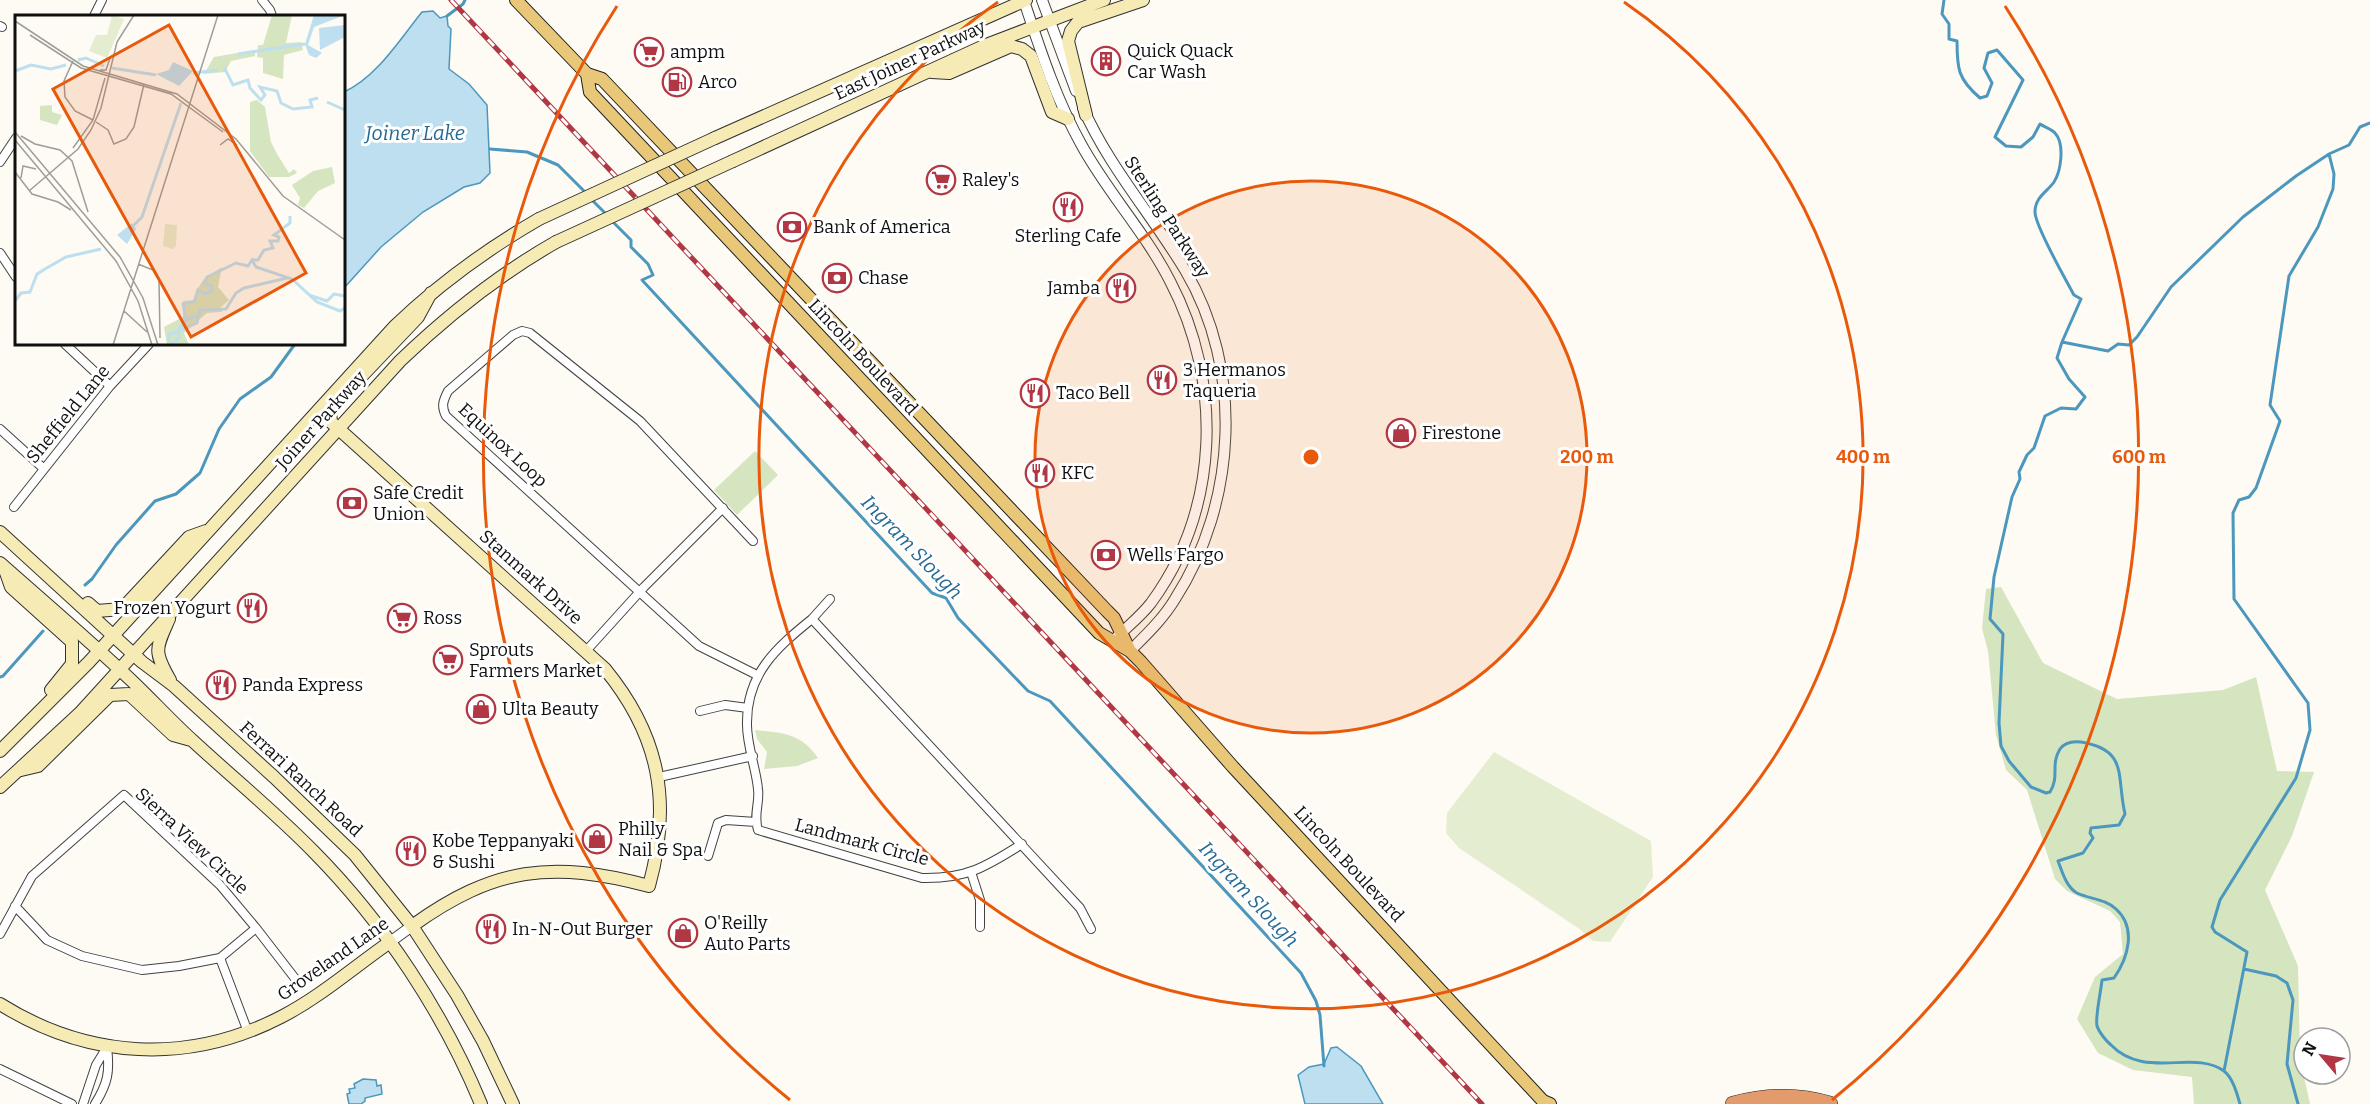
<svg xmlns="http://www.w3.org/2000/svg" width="2370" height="1104" font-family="Bitter,serif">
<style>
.green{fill:#d5e5bf}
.pitch{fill:#e5edd0}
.water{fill:#bddfef;stroke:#4c97be;stroke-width:1.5}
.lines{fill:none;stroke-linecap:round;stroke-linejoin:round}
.stream{stroke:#4c97be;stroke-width:3}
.minor-casing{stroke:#424242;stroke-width:10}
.tertiary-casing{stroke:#424242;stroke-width:12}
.secondary-casing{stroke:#313131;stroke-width:14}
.primary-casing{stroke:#202020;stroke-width:14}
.motorway-casing{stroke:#202020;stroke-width:16}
.minor{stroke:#fff;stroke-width:8}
.tertiary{stroke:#fff;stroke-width:10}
.secondary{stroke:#f6ebb5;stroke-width:12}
.primary{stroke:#e9c778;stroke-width:12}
.motorway{stroke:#e49b6b;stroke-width:15}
.rail-casing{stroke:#b03743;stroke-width:5}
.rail{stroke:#fff;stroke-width:3;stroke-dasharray:9;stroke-linecap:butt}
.secondary-bridge-casing{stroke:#313131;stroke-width:14;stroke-linecap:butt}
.secondary-bridge{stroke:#f6ebb5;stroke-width:12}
.ring{fill:none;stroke:#e8590c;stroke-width:3}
.labels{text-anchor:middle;stroke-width:6;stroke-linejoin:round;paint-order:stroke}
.poi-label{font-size:18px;fill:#0f0f0f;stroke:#fff;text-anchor:start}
.street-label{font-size:18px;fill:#0f0f0f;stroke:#fff}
.water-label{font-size:20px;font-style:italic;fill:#266a93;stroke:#fff}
.inset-river{fill:none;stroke:#bddfef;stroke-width:3}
.inset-road{fill:none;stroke:#9e9d98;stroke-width:1.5}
.view{fill:#e8590c;fill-opacity:0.15;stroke:#e8590c;stroke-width:3}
.inset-edge{fill:none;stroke:#0f0f0f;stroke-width:3}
.centre{fill:#e8590c;stroke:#fff;stroke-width:3}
.ring-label{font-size:18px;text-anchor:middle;font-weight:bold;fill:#e8590c;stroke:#fff;stroke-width:6;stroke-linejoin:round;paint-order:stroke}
</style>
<rect width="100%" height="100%" fill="#fdfbf3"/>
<!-- green -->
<path class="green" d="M 755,451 L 778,475 L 737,515 L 714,490 Z
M 2001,587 L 2043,663 L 2117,699 L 2223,690 L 2256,677 L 2277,771 L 2314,772 L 2292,836 L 2265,890 L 2298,966 L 2300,1059 L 2310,1104 L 2194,1104 L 2192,1077 L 2133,1070 L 2098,1053 L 2077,1019 L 2095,977 L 2123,954 L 2120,922 L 2110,911 L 2067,891 L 2055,879 L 2027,790 L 2006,770 L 1996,735 L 1988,651 L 1982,628 L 1986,589 Z
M 755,730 C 783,733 801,733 818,758 L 797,766 L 764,769 L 767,752 L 757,739 Z"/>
<!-- pitch -->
<path class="pitch" d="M 1494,752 L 1651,841 L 1653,877 L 1610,942 L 1593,941 L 1581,930 L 1459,848 L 1446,833 L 1447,813 Z"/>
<!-- water -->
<path class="water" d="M 433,11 L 440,18 L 447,16 L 448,26 L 451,29 L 449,69 L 469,84 L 487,105 L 490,173 L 480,183 L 464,187 L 423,212 L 381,247 L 344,288 L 344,92 C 377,77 400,39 422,12 Z
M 1337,1047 L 1361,1066 L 1383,1104 L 1305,1104 L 1298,1075 L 1309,1067 L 1324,1064 L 1331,1048 Z
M 363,1079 L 376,1080 L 377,1086 L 381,1085 L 382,1094 L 365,1098 L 365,1101 L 361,1104 L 349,1104 L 347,1094 L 350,1093 L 349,1089 L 355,1088 L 354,1084 Z"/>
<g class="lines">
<!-- stream -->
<path class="stream" d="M 1944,0 L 1942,14 L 1949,24 L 1949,39 L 1957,41 C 1957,69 1958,79 1980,98 L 1987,96 L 1992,83 L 1984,68 L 1988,53 L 1997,50 L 2023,80 L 1995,137 L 2006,146 L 2021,147 L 2033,137 L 2040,124 C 2044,127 2052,129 2055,133 C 2065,144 2061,171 2054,182 C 2047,192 2035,197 2035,212 C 2035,226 2066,280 2074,295 L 2081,299 L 2062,342
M 447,16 L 463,4 L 465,0
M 490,149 L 527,152 L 558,165 L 587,194
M 591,199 L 608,216
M 612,221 L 631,240 L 631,247 L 648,264 L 653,275 L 642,280 L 932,593 L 946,598 L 958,618 L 1028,691 L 1050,701 L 1301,973 L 1316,1001 L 1320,1015 L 1324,1066
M 85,585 L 92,579 L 116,545 L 155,501 L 176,494 L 200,473 L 219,429 L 240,399 L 271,377 L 295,344
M 0,677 L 3,676 L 43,631
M 2244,969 L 2276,976 L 2287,983 L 2293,1000 L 2287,1064 L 2298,1104
M 2224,1071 L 2247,952 L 2215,932 L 2212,927 L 2220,900 L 2296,778 L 2310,730 L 2308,703 L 2234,599 L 2233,513 L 2239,500 L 2249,497 L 2256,488 L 2280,421 L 2270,405 L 2289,276 L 2318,227 L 2333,189 L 2334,174 L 2329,154
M 2240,1104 C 2237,1094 2233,1078 2224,1071 C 2194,1049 2145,1080 2111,1045 C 2106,1041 2099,1032 2097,1026 C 2095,1017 2101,991 2102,980 L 2114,978 C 2128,958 2137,928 2116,909 C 2106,899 2089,899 2077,893 C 2066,887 2062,871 2058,861 L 2083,853 L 2093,838 L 2090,833 L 2091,828 L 2119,825 L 2125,814 C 2116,776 2129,750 2081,742 C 2073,741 2065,742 2060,749 C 2050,765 2060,776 2050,792 L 2046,793 L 2031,787 L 2009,761 L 2001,746 L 1999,723 L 2003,634 L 1990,619 L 1994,577 L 2012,497 L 2020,479 L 2019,472 L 2027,455 L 2034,448 L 2045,416 L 2061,408 L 2076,409 L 2085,397 L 2069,379 L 2057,358 L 2062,342 L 2108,351 L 2118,344 L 2129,345 L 2137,337 L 2171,287 L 2243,217 L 2296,176 L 2329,154 L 2349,145 L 2360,127 L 2370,123"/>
<!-- minor casing -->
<g class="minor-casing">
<path id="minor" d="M 262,0 L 270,10 L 272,16
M 94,16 L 102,0
M 0,26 L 2,27
M 0,162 L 16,138
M 0,253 L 16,277
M 65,344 L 110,386
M 0,429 L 43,468
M 14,507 L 110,386 L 149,344
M 753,541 L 640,421 L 530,333 L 522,331 L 513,335 L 448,391 C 443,401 441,406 446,416 L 699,646 L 757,675
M 812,619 L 830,599
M 586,651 L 644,587 L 723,508
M 700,711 L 725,705 L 748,708
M 659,777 L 753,756
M 1022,844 C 986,867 966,879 922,878 L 758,830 C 753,815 760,803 758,789 C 756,768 747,746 747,725 C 746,674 776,648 812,619 L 1080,908 L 1091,929
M 708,856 L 718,823 L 726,820 L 756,822
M 971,872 L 980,900 L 980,927
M 256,928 L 297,981
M 0,934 L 32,876 L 124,795 L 220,885 L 256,928 L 220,958 L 179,966 L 142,970 L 82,956 L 47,940 L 15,906
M 220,958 L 248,1032
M 0,1069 L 72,1104
M 83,1104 L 96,1065 L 107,1047
M 95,1104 C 108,1083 110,1072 107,1047"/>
</g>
<!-- tertiary casing -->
<g class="tertiary-casing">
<path id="tertiary" d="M 1042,0 L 1076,91
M 1024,1 C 1040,49 1056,99 1081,144 C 1107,192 1145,232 1170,281 C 1223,382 1220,509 1151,603 C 1141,616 1127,627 1116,638
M 1083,108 C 1109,167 1152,215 1185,270 C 1244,369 1237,503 1175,599 C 1163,619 1146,635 1130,651
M 390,942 L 412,926"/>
</g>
<!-- secondary casing -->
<g class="secondary-casing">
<path id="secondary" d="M 932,72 L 949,73 L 1011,46 L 1022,49 L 1031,56 L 1052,112 L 1068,119
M 1086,115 L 1068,41 L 1071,31 L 1078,22 L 1143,0
M 715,138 L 1026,0
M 733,161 L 986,45 L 1104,0
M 0,532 L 142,662 L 174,686 L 274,777 L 355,855 L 412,926 L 457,995 L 483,1041 L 513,1104
M 0,563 C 44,602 89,640 132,681 C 153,701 172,722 193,741 C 233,778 276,813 314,852 C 384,923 443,1012 481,1104
M 4,567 L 11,587 L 72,642 L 72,664 L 51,690
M 88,603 L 97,611 L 122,609 L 189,537 L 206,531
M 169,619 C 156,648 153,651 170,680
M 0,751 L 89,662 L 395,326 C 439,284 487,249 539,219
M 21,770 L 38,766 L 110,695 L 129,694 L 173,735 L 191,740
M 0,787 L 80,713 L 400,361 C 448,315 498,275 556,242
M 412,926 C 494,867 552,860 649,886 C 672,803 660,736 605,669 L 331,422 L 330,412 L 337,402 L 418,317 L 431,293
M 0,1004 C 88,1059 188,1065 281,1017 C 320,997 354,967 390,942"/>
</g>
<!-- primary casing -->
<g class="primary-casing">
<path id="primary" d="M 516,0 L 587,74 L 602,79 L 1107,611 L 1114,618 L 1130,651
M 587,74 L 590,92 L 1099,633 L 1130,651 L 1141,662 L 1233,767 L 1543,1101 L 1550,1104"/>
</g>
<!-- motorway casing -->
<g class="motorway-casing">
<path id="motorway" d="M 1733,1104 C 1766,1095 1797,1094 1830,1104"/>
</g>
<!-- minor -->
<use href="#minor" class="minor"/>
<!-- tertiary -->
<use href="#tertiary" class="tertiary"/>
<!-- secondary -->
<use href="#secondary" class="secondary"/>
<!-- primary -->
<use href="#primary" class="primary"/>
<!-- motorway -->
<use href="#motorway" class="motorway"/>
<!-- rail casing -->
<g class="rail-casing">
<path id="rail" d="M 451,0 L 1482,1104"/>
</g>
<!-- rail -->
<use href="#rail" class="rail"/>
<!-- secondary-bridge casing -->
<g class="secondary-bridge-casing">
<path id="secondary-bridge" d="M 539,219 L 715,138
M 556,242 L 733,161"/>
</g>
<!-- secondary-bridge -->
<use href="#secondary-bridge" class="secondary-bridge"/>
</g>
<!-- distance rings -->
<circle cx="1311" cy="457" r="276" fill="#e8590c" fill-opacity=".12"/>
<g class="ring">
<circle cx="1311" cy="457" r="276"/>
<path d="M1624 2A552 552 0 1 1 998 2"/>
<path d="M790 1100A828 828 0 0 1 617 6M2005 6A828 828 0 0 1 1832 1100"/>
</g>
<!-- icons -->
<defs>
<g id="supermarket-ring" transform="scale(1.5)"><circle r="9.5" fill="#fff" stroke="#b03743" stroke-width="1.5"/><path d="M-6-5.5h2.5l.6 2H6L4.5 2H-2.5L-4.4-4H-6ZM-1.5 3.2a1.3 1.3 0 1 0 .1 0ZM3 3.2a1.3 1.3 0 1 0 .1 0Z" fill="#b03743"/></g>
<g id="building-ring" transform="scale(1.5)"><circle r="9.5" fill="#fff" stroke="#b03743" stroke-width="1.5"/><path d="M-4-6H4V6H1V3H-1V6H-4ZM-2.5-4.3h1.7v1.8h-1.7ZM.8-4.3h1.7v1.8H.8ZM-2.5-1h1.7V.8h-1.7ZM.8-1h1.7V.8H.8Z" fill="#b03743"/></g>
<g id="fuel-ring" transform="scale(1.5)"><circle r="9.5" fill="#fff" stroke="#b03743" stroke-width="1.5"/><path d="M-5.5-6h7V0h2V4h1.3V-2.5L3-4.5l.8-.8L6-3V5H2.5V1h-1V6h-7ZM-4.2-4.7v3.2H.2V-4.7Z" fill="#b03743"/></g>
<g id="restaurant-ring" transform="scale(1.5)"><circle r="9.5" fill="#fff" stroke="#b03743" stroke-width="1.5"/><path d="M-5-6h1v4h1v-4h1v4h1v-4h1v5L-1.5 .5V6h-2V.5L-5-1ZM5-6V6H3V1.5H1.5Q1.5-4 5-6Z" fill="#b03743"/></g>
<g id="bank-ring" transform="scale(1.5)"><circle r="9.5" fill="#fff" stroke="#b03743" stroke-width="1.5"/><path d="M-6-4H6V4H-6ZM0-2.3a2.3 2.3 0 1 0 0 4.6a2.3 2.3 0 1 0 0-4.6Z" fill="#b03743"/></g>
<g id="shop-ring" transform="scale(1.5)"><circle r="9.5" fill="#fff" stroke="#b03743" stroke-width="1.5"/><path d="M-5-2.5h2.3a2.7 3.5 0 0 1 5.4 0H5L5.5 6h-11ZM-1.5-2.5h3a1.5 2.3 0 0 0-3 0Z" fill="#b03743"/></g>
</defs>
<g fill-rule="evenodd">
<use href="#supermarket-ring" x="649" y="52"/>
<use href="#building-ring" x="1106" y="61"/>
<use href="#fuel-ring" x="677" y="82"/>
<use href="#supermarket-ring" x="941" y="180"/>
<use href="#restaurant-ring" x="1068" y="207"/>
<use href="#bank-ring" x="792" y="227"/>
<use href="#bank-ring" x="837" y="278"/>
<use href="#restaurant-ring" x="1121" y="288"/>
<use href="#restaurant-ring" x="1162" y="380"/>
<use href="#restaurant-ring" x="1035" y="393"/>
<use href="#shop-ring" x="1401" y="433"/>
<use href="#restaurant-ring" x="1040" y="473"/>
<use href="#bank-ring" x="352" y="503"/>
<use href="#bank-ring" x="1106" y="555"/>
<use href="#restaurant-ring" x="252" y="608"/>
<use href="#supermarket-ring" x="402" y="618"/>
<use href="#supermarket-ring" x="448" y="660"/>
<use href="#restaurant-ring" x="221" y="685"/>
<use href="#shop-ring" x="481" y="709"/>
<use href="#shop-ring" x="597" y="839"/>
<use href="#restaurant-ring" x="411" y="851"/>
<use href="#restaurant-ring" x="491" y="929"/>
<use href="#shop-ring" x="683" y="933"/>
</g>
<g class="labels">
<!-- poi labels -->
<g class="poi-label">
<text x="1127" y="57">Quick Quack<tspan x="1127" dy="21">Car Wash</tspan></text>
<text x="670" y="58">ampm</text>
<text x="698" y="88">Arco</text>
<text x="962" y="186">Raley's</text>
<text x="813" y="233">Bank of America</text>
<text x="1068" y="242" text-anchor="middle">Sterling Cafe</text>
<text x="858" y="284">Chase</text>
<text x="1100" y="294" text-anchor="end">Jamba</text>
<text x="1183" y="376">3 Hermanos<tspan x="1183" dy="21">Taqueria</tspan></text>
<text x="1056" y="399">Taco Bell</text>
<text x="1422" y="439">Firestone</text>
<text x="1061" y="479">KFC</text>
<text x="373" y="499">Safe Credit<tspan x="373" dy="21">Union</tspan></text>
<text x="1127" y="561">Wells Fargo</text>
<text x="231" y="614" text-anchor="end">Frozen Yogurt</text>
<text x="423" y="624">Ross</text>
<text x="469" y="656">Sprouts<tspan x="469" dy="21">Farmers Market</tspan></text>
<text x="242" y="691">Panda Express</text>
<text x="502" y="715">Ulta Beauty</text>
<text x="618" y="835">Philly<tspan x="618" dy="21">Nail &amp; Spa</tspan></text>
<text x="432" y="847">Kobe Teppanyaki<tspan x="432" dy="21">&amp; Sushi</tspan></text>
<text x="704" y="929">O'Reilly<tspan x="704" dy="21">Auto Parts</tspan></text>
<text x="512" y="935">In-N-Out Burger</text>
</g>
<!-- street labels -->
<g class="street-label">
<text transform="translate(910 60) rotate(-25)" y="6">East Joiner Parkway</text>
<text transform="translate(1167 217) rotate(57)" y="6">Sterling Parkway</text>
<text transform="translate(863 357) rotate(47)" y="6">Lincoln Boulevard</text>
<text transform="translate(68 414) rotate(-51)" y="6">Sheffield Lane</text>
<text transform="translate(321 420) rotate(-48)" y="6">Joiner Parkway</text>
<text transform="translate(503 445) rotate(43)" y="6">Equinox Loop</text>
<text transform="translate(531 577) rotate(42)" y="6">Stanmark Drive</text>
<text transform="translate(301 779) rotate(43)" y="6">Ferrari Ranch Road</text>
<text transform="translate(192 841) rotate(43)" y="6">Sierra View Circle</text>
<text transform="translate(862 842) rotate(15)" y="6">Landmark Circle</text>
<text transform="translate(1349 864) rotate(47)" y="6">Lincoln Boulevard</text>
<text transform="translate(333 959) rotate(-35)" y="6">Groveland Lane</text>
</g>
<!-- water labels -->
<g class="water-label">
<text x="415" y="140">Joiner Lake</text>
<text transform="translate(912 547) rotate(46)" y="7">Ingram Slough</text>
<text transform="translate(1249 894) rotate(47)" y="7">Ingram Slough</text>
</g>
</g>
<!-- overview -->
<g transform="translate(15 15)">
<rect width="330" height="330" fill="#fdfbf3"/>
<path d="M 257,0 L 277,0 L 271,28 L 286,27 L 288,35 L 269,40 L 268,64 L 248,58 L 248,43 L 242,42 L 243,30 L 248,30 ZM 240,35 L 240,41 L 216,46 L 210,57 L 189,59 L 199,42 ZM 242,85 L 250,92 L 256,127 L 262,139 L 274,158 L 279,154 L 282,158 L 274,162 L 254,162 L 235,136 L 235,87 ZM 37,90 L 37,97 L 47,100 L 42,110 L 25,105 L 25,91 ZM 317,152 L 320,168 L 303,176 L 289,193 L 283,190 L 285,183 L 277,170 L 298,156 ZM 207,252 L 203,272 L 214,285 L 205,293 L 207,297 L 192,298 L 169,318 L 174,330 L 152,330 L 149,312 L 168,302 L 168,286 L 180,285 L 181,276 L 189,264 Z" fill="#d5e5bf"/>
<path d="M 97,0 L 109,4 L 92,43 L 74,36 L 81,20 L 92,20 ZM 150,209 L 162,210 L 161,231 L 158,234 L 148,231 Z" fill="#e5edd0"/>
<path d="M 299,0 L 330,0 L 299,12 L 293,30 L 307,38 L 301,43 L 294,40 L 290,29 ZM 330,10 L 330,22 L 305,35 L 304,13 ZM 158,47 L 178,56 L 164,71 L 141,59 L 154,55 ZM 117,208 L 121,214 L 112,229 L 102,220 Z" fill="#bddfef"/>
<path class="inset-river" d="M 223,39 L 290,29M 63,45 L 71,43 L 89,51M 209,52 L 218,70 L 233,65 L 235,73 L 246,85 L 250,80 L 245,72 L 262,76 L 266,88 L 278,94 L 297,92 L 295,85 L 303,83M 97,53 L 141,60M 0,56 L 16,50 L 36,54 L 51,50M 178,58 L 203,55M 312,87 L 330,95M 118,211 L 127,202 L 166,88M 237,245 L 243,245 L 249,235 L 258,233 L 255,226 L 263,226 L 264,222 L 259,220 L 275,208 L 275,201M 294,280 L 312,286 L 319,279 L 330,281M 0,286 L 6,278 L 15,277 L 22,259 L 30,254 L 51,242 L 86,234M 171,305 L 184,300 L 185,295 L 211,294 L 221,278 L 229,273 L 272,263M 154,327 L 154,320 L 182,308 L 183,302M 155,330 L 164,323 L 163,315 L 171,305 L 168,289 L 179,287 L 183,275 L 190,279 L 197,276 L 196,270 L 189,269 L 192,262 L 221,248 L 233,251 L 237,245 L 241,252 L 277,264 L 302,287 L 325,296 L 330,293"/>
<path class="inset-road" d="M 0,6 L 68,51 L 162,79 L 221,124 L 268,181 L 330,225M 15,20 L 66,53 L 156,79 L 208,117M 58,46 L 49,66 L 50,82 L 60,96 L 78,105M 85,55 L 91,55 L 95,43M 81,107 L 93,115 L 99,129 L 111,124 L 119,112 L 129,69M 0,117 L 105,242 L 128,283 L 143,330M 6,121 L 20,129 L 45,135 L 57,146 L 73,197M 0,125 L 101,246 L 123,286 L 137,330M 205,130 L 213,124 L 222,130M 58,133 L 78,105 L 90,63M 0,157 L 17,179 L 43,187 L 56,195M 6,163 L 8,151 L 21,154M 14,176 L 63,134 L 76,115 L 86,93 L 102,27 L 119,0M 123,249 L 138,255 L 144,265 L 145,323M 109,296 L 132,317M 98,330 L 203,0"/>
<path class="view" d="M 154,10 L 291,258 L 176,322 L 38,74 Z"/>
<rect width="330" height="330" class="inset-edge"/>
</g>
<circle cx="1311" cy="457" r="9" class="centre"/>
<g class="ring-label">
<text x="1587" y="463">200 m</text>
<text x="1863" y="463">400 m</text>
<text x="2139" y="463">600 m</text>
</g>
<!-- north arrow -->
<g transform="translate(2322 1056) rotate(299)"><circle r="28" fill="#ffffff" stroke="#9f9f9f" stroke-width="1.5"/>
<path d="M0-4.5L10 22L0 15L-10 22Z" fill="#b03743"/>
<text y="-9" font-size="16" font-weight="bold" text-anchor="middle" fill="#0f0f0f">N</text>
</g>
</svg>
